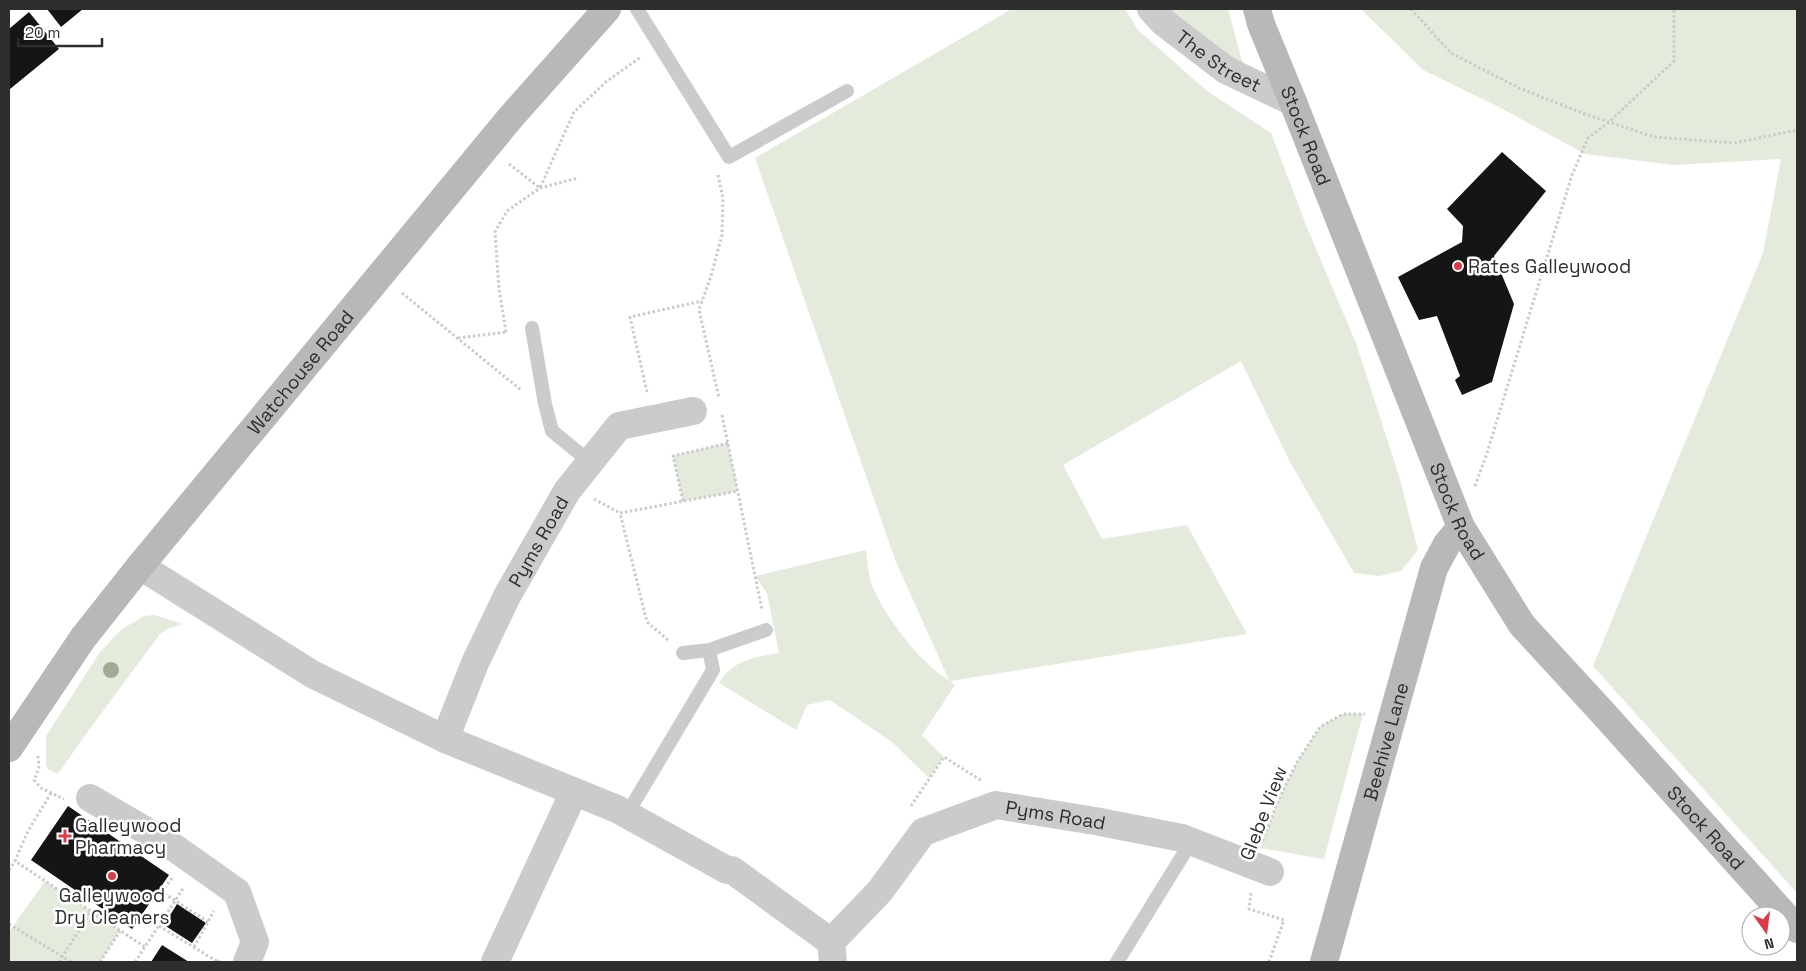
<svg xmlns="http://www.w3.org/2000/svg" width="1806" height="971" font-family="'Space Grotesk',sans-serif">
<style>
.green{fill:#e4ebdd}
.building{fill:#151515}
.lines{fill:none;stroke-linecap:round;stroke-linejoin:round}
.path{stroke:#cbcbcb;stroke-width:3;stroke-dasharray:2.5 2.5;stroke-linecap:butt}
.lane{stroke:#cbcbcb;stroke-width:14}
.street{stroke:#cbcbcb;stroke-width:28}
.secondary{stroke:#b8b8b8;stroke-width:28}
.tree{fill:#a0ab95}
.poi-dot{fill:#db3b47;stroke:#fff;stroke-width:2}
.labels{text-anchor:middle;stroke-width:5;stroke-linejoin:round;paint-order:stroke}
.street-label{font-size:19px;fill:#2e2e2e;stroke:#fff}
.poi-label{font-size:19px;fill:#2e2e2e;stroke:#fff;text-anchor:start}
</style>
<rect width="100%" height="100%" fill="#fff"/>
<!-- green -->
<path class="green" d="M 1012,9 L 1125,9 L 1138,30 L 1207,91 L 1271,133 L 1308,230 L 1356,343 L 1399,476 L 1418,550 L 1401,571 L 1379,576 L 1354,573 L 1290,462 L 1241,361 L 1063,465 L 1102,539 L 1187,525 L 1247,634 L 950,681 L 955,685 L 922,735 L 944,757 L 929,778 L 892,742 L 830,700 L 807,705 L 796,730 L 719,683 C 734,660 753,657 779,653 L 767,593 L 755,576 L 866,550 C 868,562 868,577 873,588 C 886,618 921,664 949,680 L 896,562 L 755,158 Z
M 1157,9 L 1228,9 L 1245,72 Z
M 1361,9 L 1797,9 L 1797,893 L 1593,666 L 1763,253 L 1781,159 L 1674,165 L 1585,154 L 1499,107 L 1423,70 Z
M 728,443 L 738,491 L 683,501 L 673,456 Z
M 155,615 L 182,624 L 167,629 L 160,634 L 86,734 L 58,774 L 49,770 L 46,766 L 46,736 L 100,652 L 122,629 L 144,616 Z
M 1343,714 L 1363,714 L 1324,859 L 1260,848 L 1277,803 L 1297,762 L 1320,727 Z
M 45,881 L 120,931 L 100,962 L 9,961 L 9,932 Z"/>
<!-- building -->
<path class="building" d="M 47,9 L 83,9 L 61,27 Z
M 29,12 L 59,49 L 10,89 L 9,29 Z
M 1502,152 L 1546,191 L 1494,256 L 1514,304 L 1492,382 L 1462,395 L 1455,380 L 1460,376 L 1437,316 L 1419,320 L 1398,277 L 1462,242 L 1463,226 L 1447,209 Z
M 68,806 L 169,875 L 132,929 L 31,860 Z
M 177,904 L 206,923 L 192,943 L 164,925 Z
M 162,945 L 189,962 L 151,962 Z"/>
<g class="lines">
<!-- path -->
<path class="path" d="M 1411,9 L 1451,53 L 1519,88 L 1585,114 L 1654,137 L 1734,143 L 1797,130
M 509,164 L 540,188 L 574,112 L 607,81 L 641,57
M 718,175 L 723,198 L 722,235 L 711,276 L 699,310 L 719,398
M 402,293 L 521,390
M 506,332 L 499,289 L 495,232 L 507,211 L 540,188 L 578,178
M 458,338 L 507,332
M 647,392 L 630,317 L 702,301
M 722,415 L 762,610
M 1475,486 L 1487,453 L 1572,175 L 1588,138 L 1609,122 L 1674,61 L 1674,9
M 594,499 L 620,513
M 683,501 L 673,456 L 728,443
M 668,640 L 647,622 L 620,513 L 738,491
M 38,756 L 39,768 L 34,780 L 41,788 L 64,799
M 51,793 L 28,831 L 15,861 L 145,947
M 911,806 L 944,757 L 982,781
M 1263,841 L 1277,803 L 1297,762 L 1320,727 L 1343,714 L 1365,714
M 9,870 L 15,861
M 172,878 L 162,892 L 208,922
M 1251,893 L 1249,909 L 1284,920 L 1269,962
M 9,924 L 71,962
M 159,926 L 218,962 L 219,960
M 194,947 L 214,911
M 9,962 L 10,962
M 59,962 L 91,911
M 100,962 L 120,931
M 135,962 L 184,887"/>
<!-- lane -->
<path class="lane" d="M 637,9 L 729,157 L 847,91
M 532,328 L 545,404 L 552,431 L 590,462
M 683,653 L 709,650
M 627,814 L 713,670 L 709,650 L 766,630
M 1117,962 L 1191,842"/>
<!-- street -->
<g class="street">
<path id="s1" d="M 1151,9 L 1163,22 L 1226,70 L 1293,102"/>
<path d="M 140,566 L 312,674 L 445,739 L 617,809 L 727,870 L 732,870 L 831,942 L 833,962"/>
<path id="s2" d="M 445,739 L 475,663 L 507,596 L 567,491 L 619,426 L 693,411"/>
<path d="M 90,798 L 172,846 L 237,892 L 255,942 L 247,962"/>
<path id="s3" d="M 831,942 L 880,891 L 923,832 L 996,805 L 1095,821 L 1182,838 L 1270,872"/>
<path d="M 495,962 L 574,792"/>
</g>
<!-- secondary -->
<g class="secondary">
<path id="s4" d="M 1257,9 L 1261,24 L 1293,102 L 1461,527 L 1522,625 L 1603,713 L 1797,929"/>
<path id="s5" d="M 9,748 L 83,638 L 140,566 L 511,117 L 607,9"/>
<path id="s6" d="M 1324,962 L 1434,568 L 1447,544 L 1461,527"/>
</g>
</g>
<!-- trees -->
<circle class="tree" cx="111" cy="670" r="8"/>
<!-- markers -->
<g class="poi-dot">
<circle cx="1458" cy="266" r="5"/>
<path d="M62.5 828.5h5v5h5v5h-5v5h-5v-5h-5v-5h5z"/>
<circle cx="112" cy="876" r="5"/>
</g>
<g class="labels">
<!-- street labels -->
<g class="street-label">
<text dy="7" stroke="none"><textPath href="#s1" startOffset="86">The Street</textPath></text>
<text dy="7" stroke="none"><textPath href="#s4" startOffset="136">Stock Road</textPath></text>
<text dy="7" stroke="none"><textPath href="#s5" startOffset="476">Watchouse Road</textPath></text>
<text dy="7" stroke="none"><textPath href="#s4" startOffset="541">Stock Road</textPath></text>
<text dy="7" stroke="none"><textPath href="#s2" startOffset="219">Pyms Road</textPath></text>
<text dy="7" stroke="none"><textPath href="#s6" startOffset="229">Beehive Lane</textPath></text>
<text transform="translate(1263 813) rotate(-69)" y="7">Glebe View</text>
<text dy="7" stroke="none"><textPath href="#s3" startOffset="282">Pyms Road</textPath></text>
<text dy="7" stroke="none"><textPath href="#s4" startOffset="946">Stock Road</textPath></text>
</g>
<!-- poi labels -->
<g class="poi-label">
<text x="1468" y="273">Rates Galleywood</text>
<text x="75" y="832">Galleywood<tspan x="75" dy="22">Pharmacy</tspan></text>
<text x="112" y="902" text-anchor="middle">Galleywood<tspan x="112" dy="22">Dry Cleaners</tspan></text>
</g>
</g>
<!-- border -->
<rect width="1806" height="971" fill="none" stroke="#2e2e2e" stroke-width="20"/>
<!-- north arrow -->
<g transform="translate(1766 931) rotate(166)"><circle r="24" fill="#ffffff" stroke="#ababab"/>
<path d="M0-4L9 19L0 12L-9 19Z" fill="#db3b47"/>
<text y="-8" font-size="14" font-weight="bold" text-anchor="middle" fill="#2e2e2e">N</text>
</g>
<!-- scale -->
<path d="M18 38v8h84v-8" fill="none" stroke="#2e2e2e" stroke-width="2.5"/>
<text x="25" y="38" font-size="15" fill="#2e2e2e" stroke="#ffffff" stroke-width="4" paint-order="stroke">20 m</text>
</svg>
